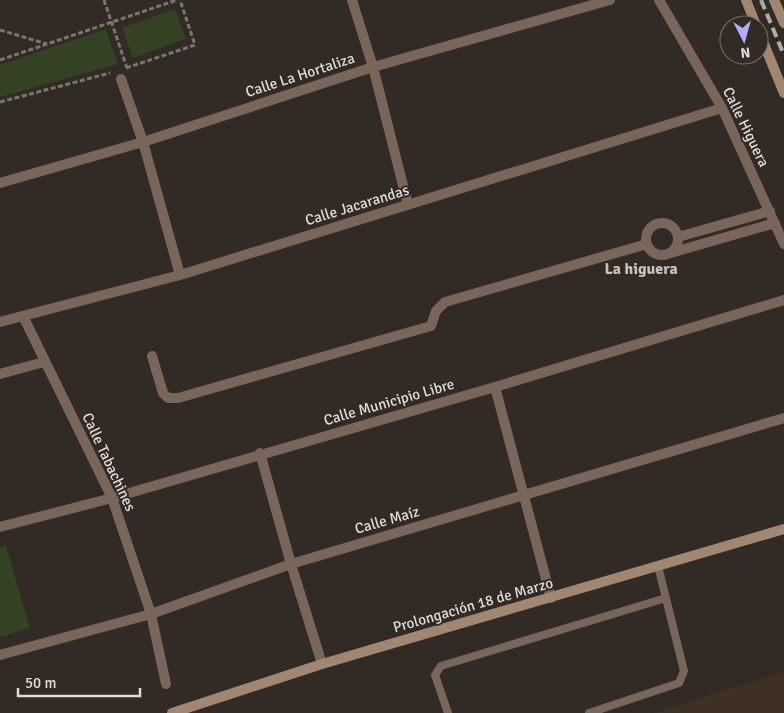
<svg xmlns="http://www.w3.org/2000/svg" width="784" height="713" font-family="Signika,sans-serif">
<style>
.industrial{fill:#3e3023}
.green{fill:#334223}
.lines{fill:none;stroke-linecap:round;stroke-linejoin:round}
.path{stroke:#7b7470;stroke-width:3;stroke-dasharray:5 2.5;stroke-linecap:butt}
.lane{stroke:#776659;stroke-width:8}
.street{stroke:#776659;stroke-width:10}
.secondary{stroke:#a18772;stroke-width:10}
.rail{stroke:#b1aba8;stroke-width:4;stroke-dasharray:10 5;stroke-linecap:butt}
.labels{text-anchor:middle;stroke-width:4;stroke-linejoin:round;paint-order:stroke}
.street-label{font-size:15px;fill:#e0dbd8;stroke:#312a25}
.neighbourhood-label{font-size:16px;font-weight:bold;fill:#c9c0ba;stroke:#312a25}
</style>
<rect width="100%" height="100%" fill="#312a25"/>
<!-- industrial -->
<path class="industrial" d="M 784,672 L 784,713 L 654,713 Z"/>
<!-- green -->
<path class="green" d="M 175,9 L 186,39 L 133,58 L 122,28 Z
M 106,29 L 118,64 L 0,97 L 0,65 Z
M 6,546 L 30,628 L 0,637 L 0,548 Z"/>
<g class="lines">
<!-- path -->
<path class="path" d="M 104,0 L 127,68
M 0,30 L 47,44
M 0,60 L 177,0
M 126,68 L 195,45 L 180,0
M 0,102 L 110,73"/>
<!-- lane -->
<path class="lane" d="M 448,713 L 435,675 L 441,666 L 666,598
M 589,713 L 679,683 L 684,671 L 658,566"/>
<!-- street -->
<path class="street" d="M 352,0 L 373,67 L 408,205
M 659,0 L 722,108 L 784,244
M 121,79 L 143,142 L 180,275
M 0,183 L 143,142 L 373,67 L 610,0
M646 239a16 16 0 1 1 32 0a16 16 0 1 1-32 0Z
M 678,237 L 770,211
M 667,254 L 775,223
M 23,316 L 112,498 L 151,614 L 166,684
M 0,322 L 180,275 L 722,108
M 152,356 L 163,393 L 168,398 L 178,398 L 431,326 L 436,311 L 445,302 L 647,244
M 0,374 L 44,362
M 495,387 L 551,598
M 260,453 L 291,564 L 322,664
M 0,527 L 112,498 L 495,387 L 784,300
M 0,655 L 151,614 L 291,564 L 784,418"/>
<!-- secondary -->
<path class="secondary" d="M 746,0 L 756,25
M 774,0 L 784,23
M 759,32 L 784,93
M 172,713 L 322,664 L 784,529"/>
<!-- rail -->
<path class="rail" d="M 761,0 L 784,55"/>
</g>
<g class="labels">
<!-- street labels -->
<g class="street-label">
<text transform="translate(300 75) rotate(-18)" y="5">Calle La Hortaliza</text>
<text transform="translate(746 127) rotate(64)" y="5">Calle Higuera</text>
<text transform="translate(357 205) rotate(-17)" y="5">Calle Jacarandas</text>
<text transform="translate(389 402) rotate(-16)" y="5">Calle Municipio Libre</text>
<text transform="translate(109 462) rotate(65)" y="5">Calle Tabachines</text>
<text transform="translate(387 520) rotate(-16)" y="5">Calle Maíz</text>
<text transform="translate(473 605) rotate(-16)" y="5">Prolongación 18 de Marzo</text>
</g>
<!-- neighbourhood labels -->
<g class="neighbourhood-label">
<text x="641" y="274">La higuera</text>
</g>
</g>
<!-- north arrow -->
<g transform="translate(744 40) rotate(174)"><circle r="24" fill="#312a25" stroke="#77716d"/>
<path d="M0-4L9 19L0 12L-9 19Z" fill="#b4acf9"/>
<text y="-8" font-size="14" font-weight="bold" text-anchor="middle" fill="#e0dbd8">N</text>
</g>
<!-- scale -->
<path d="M18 688v8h122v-8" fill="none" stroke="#e0dbd8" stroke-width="2.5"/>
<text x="25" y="688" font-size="15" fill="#e0dbd8" stroke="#312a25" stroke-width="4" paint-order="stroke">50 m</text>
</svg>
